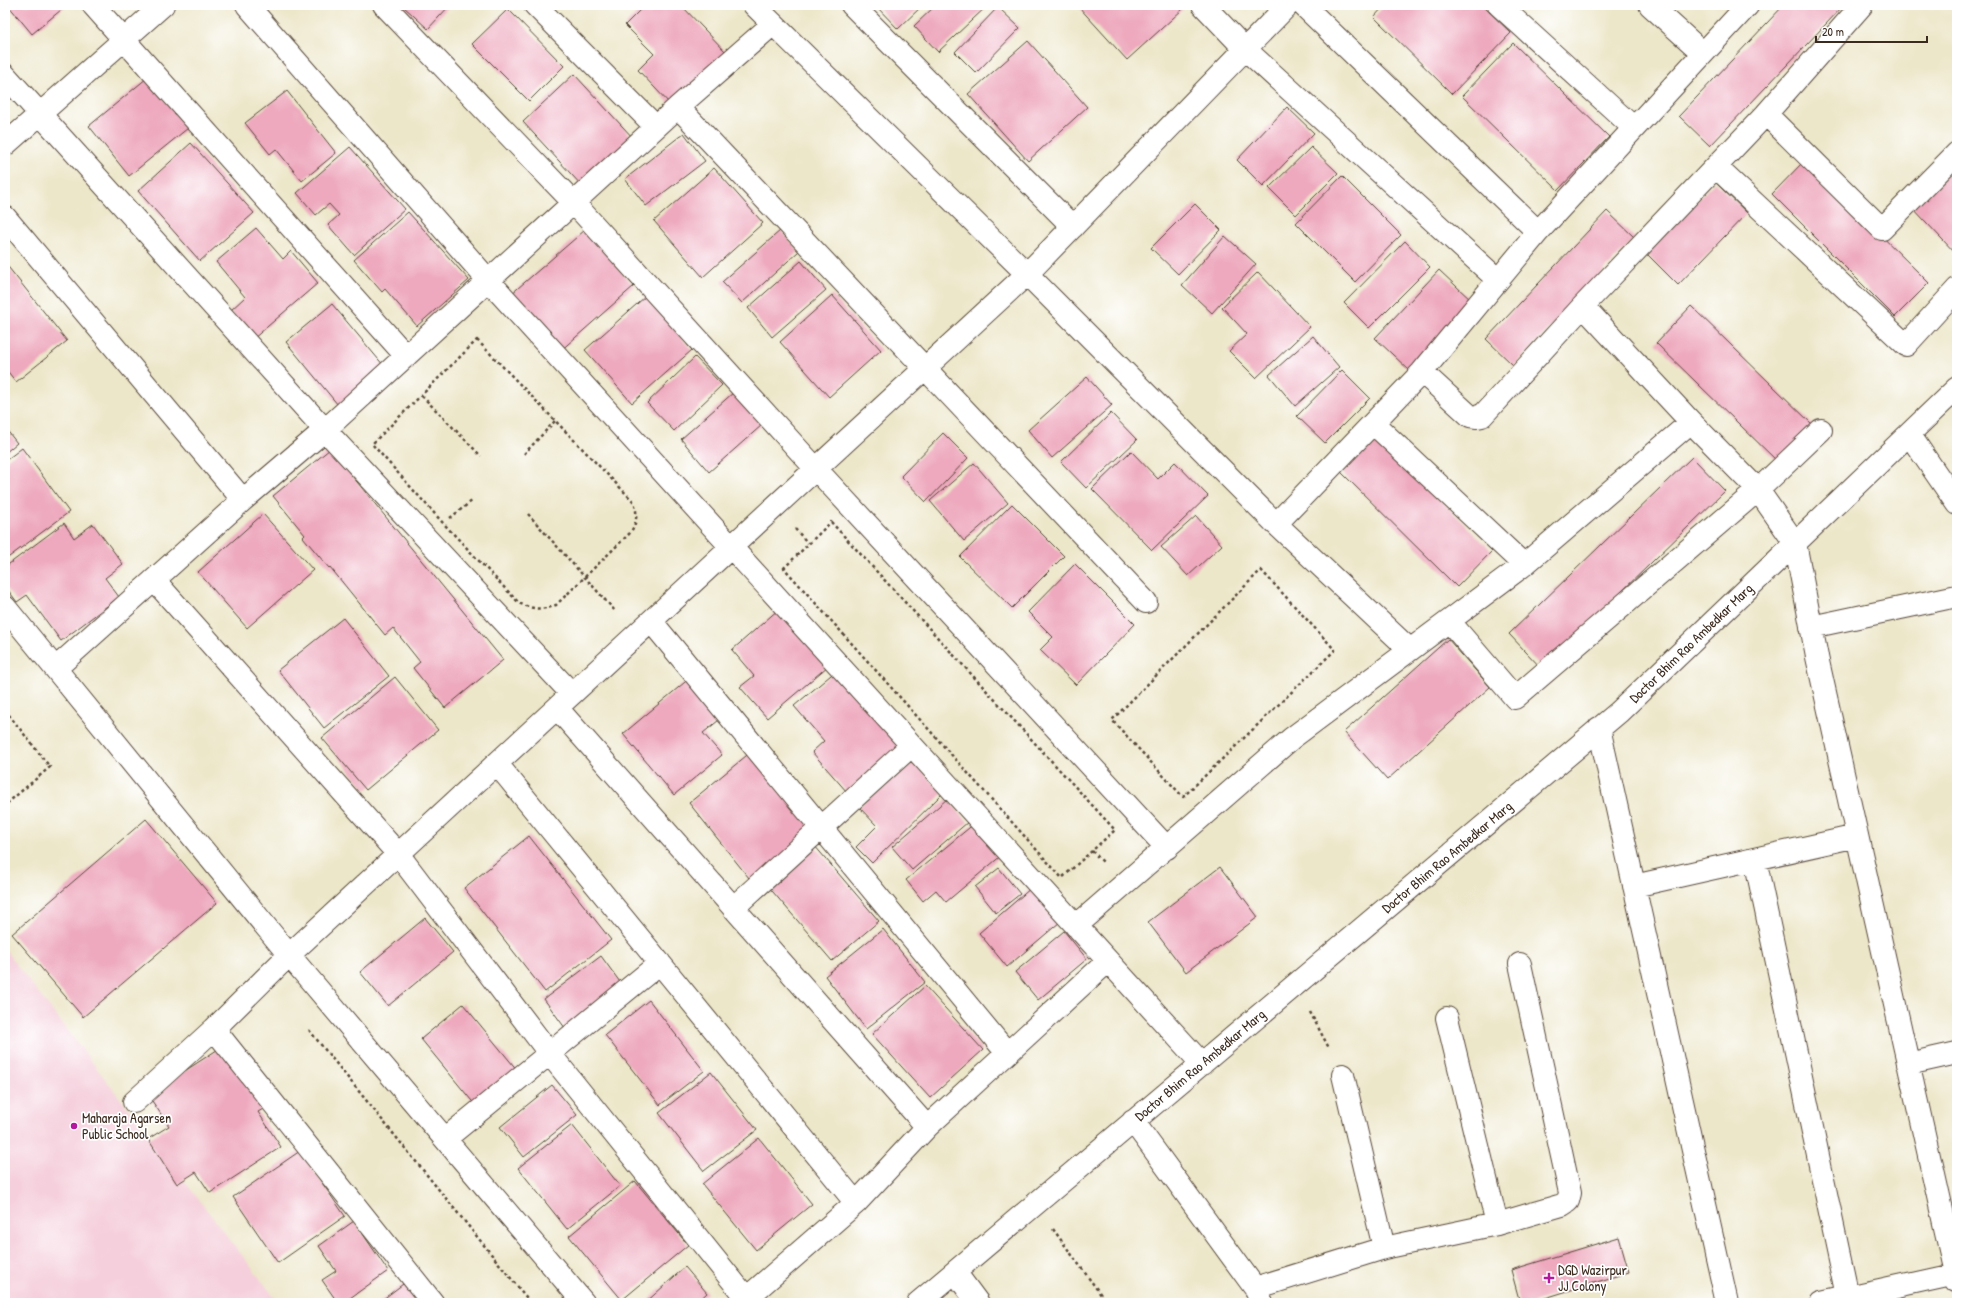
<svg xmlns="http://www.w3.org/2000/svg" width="1962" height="1308" font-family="'Patrick Hand',sans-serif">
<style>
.built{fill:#f5cfdb}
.building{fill:#eea9be}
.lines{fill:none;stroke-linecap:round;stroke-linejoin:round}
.minor-casing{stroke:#564638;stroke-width:24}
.path{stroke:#564638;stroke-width:2.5;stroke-dasharray:3 3;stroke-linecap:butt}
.minor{stroke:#fff;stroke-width:22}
.poi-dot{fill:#b5179e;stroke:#fff;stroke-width:1.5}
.labels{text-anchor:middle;stroke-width:3.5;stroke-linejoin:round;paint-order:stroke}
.street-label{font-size:14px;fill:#3b2a1e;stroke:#fff}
.poi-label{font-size:14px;fill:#3b2a1e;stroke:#fff;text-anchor:start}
</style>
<rect width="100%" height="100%" fill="#fff"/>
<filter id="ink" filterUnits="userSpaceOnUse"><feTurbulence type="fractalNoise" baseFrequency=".025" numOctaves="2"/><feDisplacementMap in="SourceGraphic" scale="8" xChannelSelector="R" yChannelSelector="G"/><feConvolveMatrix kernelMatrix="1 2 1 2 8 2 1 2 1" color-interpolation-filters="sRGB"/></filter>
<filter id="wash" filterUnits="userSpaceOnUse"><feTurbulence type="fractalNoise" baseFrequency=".012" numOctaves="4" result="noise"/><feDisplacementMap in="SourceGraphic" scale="16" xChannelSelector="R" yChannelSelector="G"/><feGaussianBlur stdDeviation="0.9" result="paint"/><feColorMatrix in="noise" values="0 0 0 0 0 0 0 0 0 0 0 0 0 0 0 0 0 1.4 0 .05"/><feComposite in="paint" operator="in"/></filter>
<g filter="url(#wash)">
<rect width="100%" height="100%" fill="#ede7ca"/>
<!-- built -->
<path class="built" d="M 5,950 L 279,1303 L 5,1303 Z"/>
<g id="blocks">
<!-- building -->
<path class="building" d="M 8,5 L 67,5 L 32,34 Z
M 402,5 L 450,5 L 428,29 Z
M 645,5 L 681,5 L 726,52 L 671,105 L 638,70 L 654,54 L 625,25 Z
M 875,5 L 923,5 L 898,29 Z
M 936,5 L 988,5 L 938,52 L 914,26 Z
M 1077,5 L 1180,5 L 1183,9 L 1127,60 Z
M 1385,5 L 1482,5 L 1511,33 L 1452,94 L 1374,17 Z
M 1784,5 L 1844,5 L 1710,146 L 1679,116 Z
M 998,7 L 1020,28 L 976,73 L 955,52 Z
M 508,9 L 564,66 L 529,101 L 472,44 Z
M 1028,41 L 1087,107 L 1028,161 L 968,94 Z
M 1513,43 L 1609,137 L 1558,190 L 1462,96 Z
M 574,74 L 634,139 L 583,187 L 523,122 Z
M 147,78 L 188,128 L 129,176 L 89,126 Z
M 287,91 L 336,153 L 302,181 L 276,149 L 270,154 L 245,123 Z
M 1287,107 L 1314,133 L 1263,186 L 1237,160 Z
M 684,133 L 705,161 L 646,206 L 625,179 Z
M 191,143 L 254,213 L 200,261 L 138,191 Z
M 350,147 L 405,209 L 354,255 L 328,225 L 339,215 L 329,204 L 316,215 L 297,193 Z
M 1311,147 L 1338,173 L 1296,215 L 1269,188 Z
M 1805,160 L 1929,283 L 1895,317 L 1772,194 Z
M 1957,163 L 1957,255 L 1911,206 Z
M 714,168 L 763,223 L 703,277 L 654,221 Z
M 1342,176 L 1401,235 L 1355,282 L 1296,223 Z
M 1715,182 L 1747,213 L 1678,285 L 1646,253 Z
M 1195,204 L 1221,230 L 1178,274 L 1151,248 Z
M 1607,211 L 1635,238 L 1514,366 L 1486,339 Z
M 408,212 L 469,280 L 417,326 L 385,289 L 382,292 L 354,260 Z
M 256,228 L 283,259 L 291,251 L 318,283 L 253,339 L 230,311 L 245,297 L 216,262 Z
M 585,230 L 634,286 L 559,352 L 510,295 Z
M 781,230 L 799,251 L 742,303 L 722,282 Z
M 1225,236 L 1256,264 L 1212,313 L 1182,285 Z
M 1405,241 L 1430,267 L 1369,328 L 1344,303 Z
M 801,261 L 826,290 L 772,337 L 748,308 Z
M 5,263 L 67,341 L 16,382 L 5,368 Z
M 1439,270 L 1473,302 L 1410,371 L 1375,338 Z
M 1258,272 L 1310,327 L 1256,378 L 1229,351 L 1247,334 L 1222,307 Z
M 832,295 L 881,350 L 829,397 L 780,342 Z
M 646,296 L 692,350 L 632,403 L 585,350 Z
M 332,304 L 384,366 L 338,405 L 286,342 Z
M 1691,306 L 1814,426 L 1779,463 L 1656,343 Z
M 1313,336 L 1339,367 L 1295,406 L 1269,375 Z
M 695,357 L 722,385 L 674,431 L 647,403 Z
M 1342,370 L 1370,398 L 1325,443 L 1297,416 Z
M 1087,377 L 1112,405 L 1052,458 L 1028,430 Z
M 734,392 L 762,425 L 709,472 L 681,439 Z
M 1111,413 L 1137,440 L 1086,488 L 1061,462 Z
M 5,428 L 17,443 L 5,453 Z
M 943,433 L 968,458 L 926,502 L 901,476 Z
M 1373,433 L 1492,551 L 1457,587 L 1338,469 Z
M 22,448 L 69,512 L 5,560 L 5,461 Z
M 330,449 L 503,660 L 445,708 L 413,668 L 420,662 L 393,628 L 385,635 L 330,567 L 329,568 L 303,537 L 305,535 L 273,496 Z
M 1131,451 L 1158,479 L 1175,462 L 1208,496 L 1152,550 L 1092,489 Z
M 1692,457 L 1725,491 L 1542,669 L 1509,634 Z
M 974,463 L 1008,503 L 964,541 L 930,501 Z
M 1012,504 L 1064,556 L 1012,608 L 960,557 Z
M 263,514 L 313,570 L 247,628 L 198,572 Z
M 1196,516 L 1222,545 L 1188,576 L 1161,547 Z
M 64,523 L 74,538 L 93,524 L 123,564 L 105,578 L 119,597 L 61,641 L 27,595 L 17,602 L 5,586 L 5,567 Z
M 1075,564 L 1135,624 L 1076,685 L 1040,650 L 1053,637 L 1028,612 Z
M 779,609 L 828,666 L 767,718 L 740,687 L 754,676 L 732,650 Z
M 343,618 L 389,676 L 324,728 L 278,670 Z
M 1448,639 L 1490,687 L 1387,780 L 1344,732 Z
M 837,670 L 901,744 L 847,792 L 812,752 L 824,741 L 794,706 Z
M 395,677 L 438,730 L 366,790 L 322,738 Z
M 691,677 L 724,716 L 703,733 L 722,755 L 674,795 L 623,734 Z
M 752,751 L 816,831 L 753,883 L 689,803 Z
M 909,757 L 943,793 L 872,863 L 856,847 L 877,826 L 859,807 Z
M 947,799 L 968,822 L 912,870 L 892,847 Z
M 146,819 L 217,903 L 83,1017 L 12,934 Z
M 975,823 L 1002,855 L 946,902 L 936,890 L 923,901 L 906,880 Z
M 529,836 L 611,940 L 545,992 L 464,888 Z
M 814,845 L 879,921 L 832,961 L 767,885 Z
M 1220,867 L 1258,917 L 1186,972 L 1148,922 Z
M 999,868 L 1020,894 L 996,913 L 975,887 Z
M 1031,888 L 1060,922 L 1007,967 L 979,933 Z
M 425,918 L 453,952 L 388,1006 L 360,972 Z
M 883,929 L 925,982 L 866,1029 L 825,976 Z
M 1064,931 L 1087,959 L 1038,1000 L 1015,972 Z
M 601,956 L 625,989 L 568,1032 L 544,999 Z
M 925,986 L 983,1050 L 930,1098 L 872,1034 Z
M 649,1000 L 704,1071 L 660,1105 L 605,1035 Z
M 463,1004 L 518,1071 L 476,1106 L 421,1039 Z
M 223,1046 L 263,1109 L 258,1112 L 281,1147 L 210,1193 L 196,1172 L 177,1184 L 148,1139 L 169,1126 L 148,1095 Z
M 711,1072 L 757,1130 L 704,1171 L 659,1113 Z
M 552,1085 L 577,1115 L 524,1157 L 500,1127 Z
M 572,1125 L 620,1186 L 567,1229 L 518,1168 Z
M 759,1138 L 812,1204 L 756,1250 L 702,1184 Z
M 300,1151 L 345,1216 L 278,1263 L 233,1197 Z
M 635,1181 L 688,1245 L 622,1300 L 569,1236 Z
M 354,1221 L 388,1271 L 343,1303 L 338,1303 L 322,1280 L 336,1271 L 319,1246 Z
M 1619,1237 L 1629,1272 L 1529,1303 L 1520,1303 L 1511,1270 Z
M 685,1267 L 707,1293 L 696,1303 L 645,1303 Z
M 407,1281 L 424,1303 L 378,1303 Z"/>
</g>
</g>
<g filter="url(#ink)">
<use href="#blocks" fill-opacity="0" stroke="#564638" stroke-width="1"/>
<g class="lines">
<!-- minor casing -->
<g class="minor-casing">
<path id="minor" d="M 93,5 L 406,356
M 247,5 L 488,280 L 1202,1064
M 384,5 L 574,203 L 816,469 L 1167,848
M 535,5 L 656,127
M 754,5 L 1027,274 L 1276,524 L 1410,650
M 852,5 L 1073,227
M 1203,5 L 1245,49 L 1498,280
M 1303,5 L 1538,232
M 1499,5 L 1634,128
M 1650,5 L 1703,53
M 5,75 L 325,430 L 572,694
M 678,107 L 1146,602
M 1766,114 L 1882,229 L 1957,153
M 5,145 L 163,5
M 1716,167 L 1906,345 L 1957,289
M 5,217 L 243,500
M 1583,306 L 1691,422 L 1758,490 L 1795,543 L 1817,657 L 1957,1281
M 1422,372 L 1470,416 L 1477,417 L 1482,416 L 1583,306 L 1766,114 L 1862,5
M 1373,423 L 1524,565
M 1909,434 L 1957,504
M 1276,524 L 1422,372 L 1538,232 L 1748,5
M 154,580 L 398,854 L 550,1054 L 747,1299
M 5,607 L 289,955 L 584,1303
M 651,621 L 1007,1053
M 1449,621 L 1515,698 L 1758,490 L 1821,430
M 1811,627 L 1957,596
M 56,668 L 243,500 L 325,430 L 678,107 L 773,24
M 557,708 L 927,1127
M 1599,728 L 1727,1303
M 497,764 L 856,1203
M 1755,859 L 1848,1297
M 1634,886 L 1857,836
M 733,908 L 911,746
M 1076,926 L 1292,738 L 1524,565 L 1691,422
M 1447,1018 L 1497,1224
M 214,1029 L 433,1303
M 1908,1064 L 1957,1053
M 1343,1075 L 1384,1248
M 134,1102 L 214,1029 L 289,955 L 1027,274 L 1288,5
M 1133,1121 L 1255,1288 L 1262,1303
M 445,1139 L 660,963
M 955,1272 L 978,1303
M 1255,1288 L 1384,1248 L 1497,1224 L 1562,1205 L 1568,1201 L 1570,1193 L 1520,964
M 741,1303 L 856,1203 L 927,1127 L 1108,961
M 918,1303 L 1619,712 L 1957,388
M 1821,1303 L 1957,1273"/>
</g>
<!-- path -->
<path class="path" d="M 477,340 L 634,502 C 638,515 637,524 629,534 L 556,605 C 542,611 532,609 519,603 L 443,523 L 372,444 Z
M 422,396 L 481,456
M 524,454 L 555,421
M 528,514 L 616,612
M 450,518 L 473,500
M 831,522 L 1115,830 L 1062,878 L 784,568 Z
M 795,529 L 808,543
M 1261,570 L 1335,650 L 1183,797 L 1112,720 Z
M 5,710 L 50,767 L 5,805
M 1092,851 L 1103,862
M 1310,1012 L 1329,1048
M 309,1030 L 531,1303
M 1053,1229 L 1107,1303"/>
<!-- minor -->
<use href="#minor" class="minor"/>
</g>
</g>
<!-- markers -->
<g class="poi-dot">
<circle cx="74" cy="1126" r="4"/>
<path d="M1547 1272h4v4h4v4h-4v4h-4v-4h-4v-4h4z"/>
</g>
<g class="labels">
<!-- street labels -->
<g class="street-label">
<text transform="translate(1691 643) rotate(-44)" y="5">Doctor Bhim Rao Ambedkar Marg</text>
<text transform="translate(1447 857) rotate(-40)" y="5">Doctor Bhim Rao Ambedkar Marg</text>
<text transform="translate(1200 1065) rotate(-40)" y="5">Doctor Bhim Rao Ambedkar Marg</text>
</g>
<!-- poi labels -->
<g class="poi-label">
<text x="82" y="1123">Maharaja Agarsen<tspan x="82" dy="16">Public School</tspan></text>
<text x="1558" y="1275">DGD Wazirpur<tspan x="1558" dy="16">JJ Colony</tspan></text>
</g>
</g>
<!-- margin -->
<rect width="1962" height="1308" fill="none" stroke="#fff" stroke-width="20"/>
<!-- scale -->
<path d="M1816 36v6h111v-6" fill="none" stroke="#3b2a1e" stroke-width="2"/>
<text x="1822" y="36" font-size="12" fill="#3b2a1e" stroke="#ffffff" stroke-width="3" paint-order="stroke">20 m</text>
</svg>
